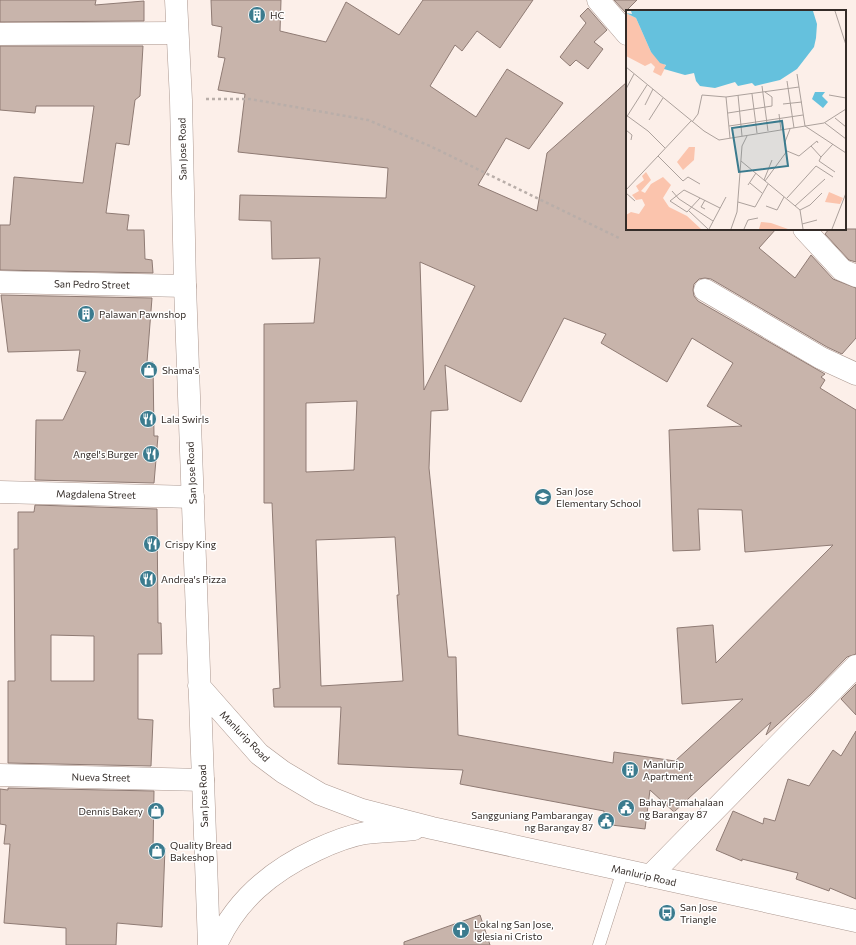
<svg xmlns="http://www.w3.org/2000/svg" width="856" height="945" font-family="Commissioner,sans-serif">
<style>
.building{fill:#c8b4ab;stroke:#8f7b74;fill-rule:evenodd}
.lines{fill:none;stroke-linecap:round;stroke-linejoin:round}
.service-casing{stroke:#ac9890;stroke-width:13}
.minor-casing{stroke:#ac9890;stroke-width:23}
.secondary-casing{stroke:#ac9890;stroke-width:23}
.path{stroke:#b9aea9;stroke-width:2.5;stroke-dasharray:3 3;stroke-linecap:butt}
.service{stroke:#fff;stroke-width:12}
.minor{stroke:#fff;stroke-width:22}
.secondary{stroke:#fff;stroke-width:22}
.labels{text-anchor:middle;stroke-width:3;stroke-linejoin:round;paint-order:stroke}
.poi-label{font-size:10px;fill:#342c28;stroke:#fff;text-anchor:start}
.street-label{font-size:10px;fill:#342c28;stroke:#fff}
.inset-road{fill:none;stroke:#aca19c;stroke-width:1}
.view{fill:#3b7b8e;fill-opacity:0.15;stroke:#3b7b8e;stroke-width:2}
.inset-edge{fill:none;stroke:#342c28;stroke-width:2}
</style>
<rect width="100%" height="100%" fill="#fcefe9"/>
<!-- building -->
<path class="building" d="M 0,0 L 96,0 L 95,5 L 144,1 L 144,21 L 0,22 Z
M 211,0 L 281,0 L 280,31 L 326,42 L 346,2 L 399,35 L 423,0 L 533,0 L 500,48 L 477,31 L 462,51 L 455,45 L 430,86 L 476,117 L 507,69 L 563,103 L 529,149 L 506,138 L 478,185 L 537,211 L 547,153 L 627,82 L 627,229 L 776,229 L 759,248 L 795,278 L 811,255 L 833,279 L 856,288 L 856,338 L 842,354 L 827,347 L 711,279 L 705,278 L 699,279 L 694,284 L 693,290 L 694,296 L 698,301 L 825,374 L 821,377 L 825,380 L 820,388 L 856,410 L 856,654 L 847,657 L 811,694 L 766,735 L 771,722 L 674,812 L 650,790 L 645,829 L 603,824 L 604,811 L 460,784 L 463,770 L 338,764 L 341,707 L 274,707 L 273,689 L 280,688 L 272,503 L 264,503 L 264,324 L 314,323 L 320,258 L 272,259 L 271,221 L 239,220 L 240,195 L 386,198 L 388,168 L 238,152 L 245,94 L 218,90 L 225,58 L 218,57 L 222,27 L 212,25 ZM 420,262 L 475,286 L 424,390 ZM 564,318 L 606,334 L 601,343 L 667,382 L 692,338 L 733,363 L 707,406 L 742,426 L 669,430 L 673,551 L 700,550 L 698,509 L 742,510 L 745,552 L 833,545 L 716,663 L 713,625 L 677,628 L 682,704 L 743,699 L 675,761 L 614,752 L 613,763 L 458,735 L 456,657 L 448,657 L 429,468 L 431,411 L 448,410 L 445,365 L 521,402 ZM 357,401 L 354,470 L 306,472 L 306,403 ZM 395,537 L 399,595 L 397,595 L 403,681 L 321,686 L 316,540 Z
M 614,0 L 637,0 L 625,12 Z
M 588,8 L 607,30 L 594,42 L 603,49 L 588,69 L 576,60 L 570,66 L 560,57 L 586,23 L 580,16 Z
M 0,46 L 143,46 L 140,96 L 135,100 L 129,145 L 116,143 L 106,213 L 129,215 L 127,230 L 144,230 L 145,259 L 152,260 L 153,273 L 0,270 L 0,225 L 10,225 L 14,177 L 83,183 L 94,106 L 36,106 L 35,113 L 0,110 Z
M 829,229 L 856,229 L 856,262 L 849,260 L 825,234 Z
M 1,295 L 152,298 L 147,362 L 153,362 L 154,436 L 158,436 L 154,483 L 35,480 L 36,420 L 63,420 L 86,372 L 77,371 L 80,350 L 8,352 Z
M 35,505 L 157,509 L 158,623 L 161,623 L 162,654 L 138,654 L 138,719 L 153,720 L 151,766 L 8,763 L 8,681 L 15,681 L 14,549 L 18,549 L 18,512 L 34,512 ZM 51,635 L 94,636 L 94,681 L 51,681 Z
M 856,684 L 856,715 L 841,699 Z
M 856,731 L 856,899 L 830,888 L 829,891 L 796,879 L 798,873 L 742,859 L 742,861 L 716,850 L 733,811 L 763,824 L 764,818 L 775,821 L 788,779 L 809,786 L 833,750 L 841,756 Z
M 8,788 L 154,791 L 153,848 L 165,848 L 162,927 L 117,923 L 116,945 L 66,945 L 66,928 L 4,923 L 10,844 L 4,844 L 6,825 L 0,824 L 0,789 L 8,790 Z
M 480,915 L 490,945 L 404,945 L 404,942 Z"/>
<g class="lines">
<!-- service casing -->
<g class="service-casing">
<path id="service" d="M 599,945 L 623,870"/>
</g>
<!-- minor casing -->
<g class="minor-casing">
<path id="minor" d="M 598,0 L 627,34
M 0,34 L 177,33
M 804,229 L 842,270 L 856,276
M 0,282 L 185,286
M 705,290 L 821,358 L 856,374
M 0,492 L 193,497
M 0,775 L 203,780
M 650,876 L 856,666"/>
</g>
<!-- secondary casing -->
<g class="secondary-casing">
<path id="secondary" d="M 176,0 L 181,100 L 185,286 L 209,945
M 199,686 L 259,754 L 283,772 L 320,794 L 362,810 L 432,828 L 856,921
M 216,945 C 236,900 271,871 316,850 C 331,843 348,836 365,833 C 381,831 398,831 414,829"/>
</g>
<!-- path -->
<path class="path" d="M 206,99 L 250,99 L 368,120 L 430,146 L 619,238"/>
<!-- service -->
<use href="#service" class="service"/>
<!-- minor -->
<use href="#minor" class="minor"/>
<!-- secondary -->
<use href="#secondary" class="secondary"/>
</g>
<!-- icons -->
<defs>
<g id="building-disc" transform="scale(0.9)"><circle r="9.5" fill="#3b7b8e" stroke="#fff"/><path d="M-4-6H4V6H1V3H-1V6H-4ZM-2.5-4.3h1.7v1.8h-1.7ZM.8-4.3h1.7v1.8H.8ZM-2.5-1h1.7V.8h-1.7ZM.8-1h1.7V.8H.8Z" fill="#fff"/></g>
<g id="shop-disc" transform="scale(0.9)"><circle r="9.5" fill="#3b7b8e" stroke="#fff"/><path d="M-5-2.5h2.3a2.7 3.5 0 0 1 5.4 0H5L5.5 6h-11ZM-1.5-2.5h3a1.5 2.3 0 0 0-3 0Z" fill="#fff"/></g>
<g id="restaurant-disc" transform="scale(0.9)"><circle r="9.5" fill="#3b7b8e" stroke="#fff"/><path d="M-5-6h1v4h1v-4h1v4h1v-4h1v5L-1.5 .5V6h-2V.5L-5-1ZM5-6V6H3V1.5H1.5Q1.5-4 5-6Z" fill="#fff"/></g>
<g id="school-disc" transform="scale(0.9)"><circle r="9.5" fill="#3b7b8e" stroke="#fff"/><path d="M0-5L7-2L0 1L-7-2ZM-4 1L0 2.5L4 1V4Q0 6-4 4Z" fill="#fff"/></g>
<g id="civic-disc" transform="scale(0.9)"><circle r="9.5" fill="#3b7b8e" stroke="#fff"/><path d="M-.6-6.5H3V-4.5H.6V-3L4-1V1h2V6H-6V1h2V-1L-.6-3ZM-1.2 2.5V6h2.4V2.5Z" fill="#fff"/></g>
<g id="bus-disc" transform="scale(0.9)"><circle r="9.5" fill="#3b7b8e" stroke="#fff"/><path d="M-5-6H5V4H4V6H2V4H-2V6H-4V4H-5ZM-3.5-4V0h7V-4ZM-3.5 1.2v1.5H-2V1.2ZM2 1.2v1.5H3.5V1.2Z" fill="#fff"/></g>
<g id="church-disc" transform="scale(0.9)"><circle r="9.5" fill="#3b7b8e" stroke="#fff"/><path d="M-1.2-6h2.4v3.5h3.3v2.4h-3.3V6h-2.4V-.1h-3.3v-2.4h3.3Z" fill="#fff"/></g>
</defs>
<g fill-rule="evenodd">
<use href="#building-disc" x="257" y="15"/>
<use href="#building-disc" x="86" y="314"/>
<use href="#shop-disc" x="149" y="370"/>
<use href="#restaurant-disc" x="148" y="419"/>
<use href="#restaurant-disc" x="151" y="454"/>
<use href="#school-disc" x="543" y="497"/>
<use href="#restaurant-disc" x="152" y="544"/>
<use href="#restaurant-disc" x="148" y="579"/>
<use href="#building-disc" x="630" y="770"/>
<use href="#civic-disc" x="626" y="808"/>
<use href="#shop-disc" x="156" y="811"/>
<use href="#civic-disc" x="606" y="821"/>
<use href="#shop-disc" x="157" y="851"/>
<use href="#bus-disc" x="667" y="913"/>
<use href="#church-disc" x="461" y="930"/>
</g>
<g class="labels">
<!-- poi labels -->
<g class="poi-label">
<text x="270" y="19">HC</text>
<text x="99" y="318">Palawan Pawnshop</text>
<text x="162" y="374">Shama's</text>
<text x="161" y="423">Lala Swirls</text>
<text x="138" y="458" text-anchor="end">Angel's Burger</text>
<text x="556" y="495">San Jose<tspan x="556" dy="12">Elementary School</tspan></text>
<text x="165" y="548">Crispy King</text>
<text x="161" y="583">Andrea's Pizza</text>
<text x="643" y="768">Manlurip<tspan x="643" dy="12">Apartment</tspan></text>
<text x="639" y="806">Bahay Pamahalaan<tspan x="639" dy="12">ng Barangay 87</tspan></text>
<text x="143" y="815" text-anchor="end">Dennis Bakery</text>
<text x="593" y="819" text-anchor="end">Sangguniang Pambarangay<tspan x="593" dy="12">ng Barangay 87</tspan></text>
<text x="170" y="849">Quality Bread<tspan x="170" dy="12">Bakeshop</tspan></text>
<text x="680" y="911">San Jose<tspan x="680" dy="12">Triangle</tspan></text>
<text x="474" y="928">Lokal ng San Jose,<tspan x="474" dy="12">Iglesia ni Cristo</tspan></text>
</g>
<!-- street labels -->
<g class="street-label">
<text transform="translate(182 149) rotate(-91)" y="4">San Jose Road</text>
<text transform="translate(92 284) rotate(1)" y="4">San Pedro Street</text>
<text transform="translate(191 473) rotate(-93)" y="4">San Jose Road</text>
<text transform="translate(96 494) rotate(1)" y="4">Magdalena Street</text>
<text transform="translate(245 736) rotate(46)" y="4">Manlurip Road</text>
<text transform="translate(101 777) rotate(1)" y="4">Nueva Street</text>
<text transform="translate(203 796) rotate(-92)" y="4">San Jose Road</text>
<text transform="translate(644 875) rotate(13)" y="4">Manlurip Road</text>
</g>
</g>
<!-- overview -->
<g transform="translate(626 10)">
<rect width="220" height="220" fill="#fcefe9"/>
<path d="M 0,3 L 10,8 L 25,42 L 40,56 L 35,66 L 27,62 L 29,57 L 25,53 L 19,56 L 0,46 ZM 63,137 L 69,137 L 68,150 L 57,160 L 51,152 ZM 20,162 L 25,170 L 15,181 L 19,183 L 25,174 L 37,167 L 45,175 L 37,188 L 43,197 L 61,206 L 75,219 L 0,219 L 0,205 L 5,202 L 13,204 L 19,195 L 16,189 L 10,190 L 6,185 L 13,181 L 10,176 L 18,170 L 16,166 ZM 203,182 L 217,188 L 214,194 L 199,192 ZM 135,212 L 145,213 L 162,219 L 133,219 Z" fill="#fbc4ad"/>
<path d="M 5,1 L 187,1 L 191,14 L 190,28 L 188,37 L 171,59 L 154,70 L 129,76 L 126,73 L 112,76 L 109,72 L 89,78 L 74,76 L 70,71 L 68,63 L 59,65 L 38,59 L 40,55 L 34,53 L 25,42 L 10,8 L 0,3 L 6,4 ZM 189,82 L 199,82 L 196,86 L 202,92 L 197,98 L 186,89 Z" fill="#65c1dd"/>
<path class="inset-road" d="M 209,1 L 220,35M 0,57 L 78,121 L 93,130 L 198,113 L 220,99M 171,64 L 179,116M 161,71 L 168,118M 136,76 L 142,121M 0,79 L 8,64M 126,84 L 131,123M 112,85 L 116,126M 203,85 L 220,88M 100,87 L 104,128M 157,94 L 176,92M 19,95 L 27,79M 102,103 L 146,96 L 146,87 L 139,82M 153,104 L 155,120M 0,105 L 22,121 L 39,138M 0,108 L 21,75M 209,108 L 220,117M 23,110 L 37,88M 66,112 L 72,104 L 76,85 L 100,87 L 173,77M 199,113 L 220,129M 103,116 L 177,105M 179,116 L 220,143M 0,120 L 6,125 L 5,130M 159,132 L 164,119M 185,136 L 195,147 L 207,134M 32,146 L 57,171 L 62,167 L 74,174M 195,147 L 193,151 L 209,162M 115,151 L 174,200 L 177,219M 138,170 L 146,150M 139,171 L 161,141 L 173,146 L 191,131 L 192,133M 124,173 L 136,183M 122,175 L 130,163M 0,180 L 65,111M 46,181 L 53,189 L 87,211M 0,183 L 9,191M 74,188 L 61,202 L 44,191 L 58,180 L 94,198M 161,188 L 190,156 L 207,167M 112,192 L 129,197 L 142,174M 140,196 L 151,200 L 158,187M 169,196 L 199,169M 79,199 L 75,197 L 79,190M 174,200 L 184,195 L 196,183M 63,201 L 82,219M 176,214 L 191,210M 83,219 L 100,187M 105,219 L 111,202 L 116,136 L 121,126M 118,219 L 122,210 L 132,208M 206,219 L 220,183"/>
<path class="view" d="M 156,111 L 162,156 L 113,162 L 106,118 Z"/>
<rect width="220" height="220" class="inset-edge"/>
</g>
</svg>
